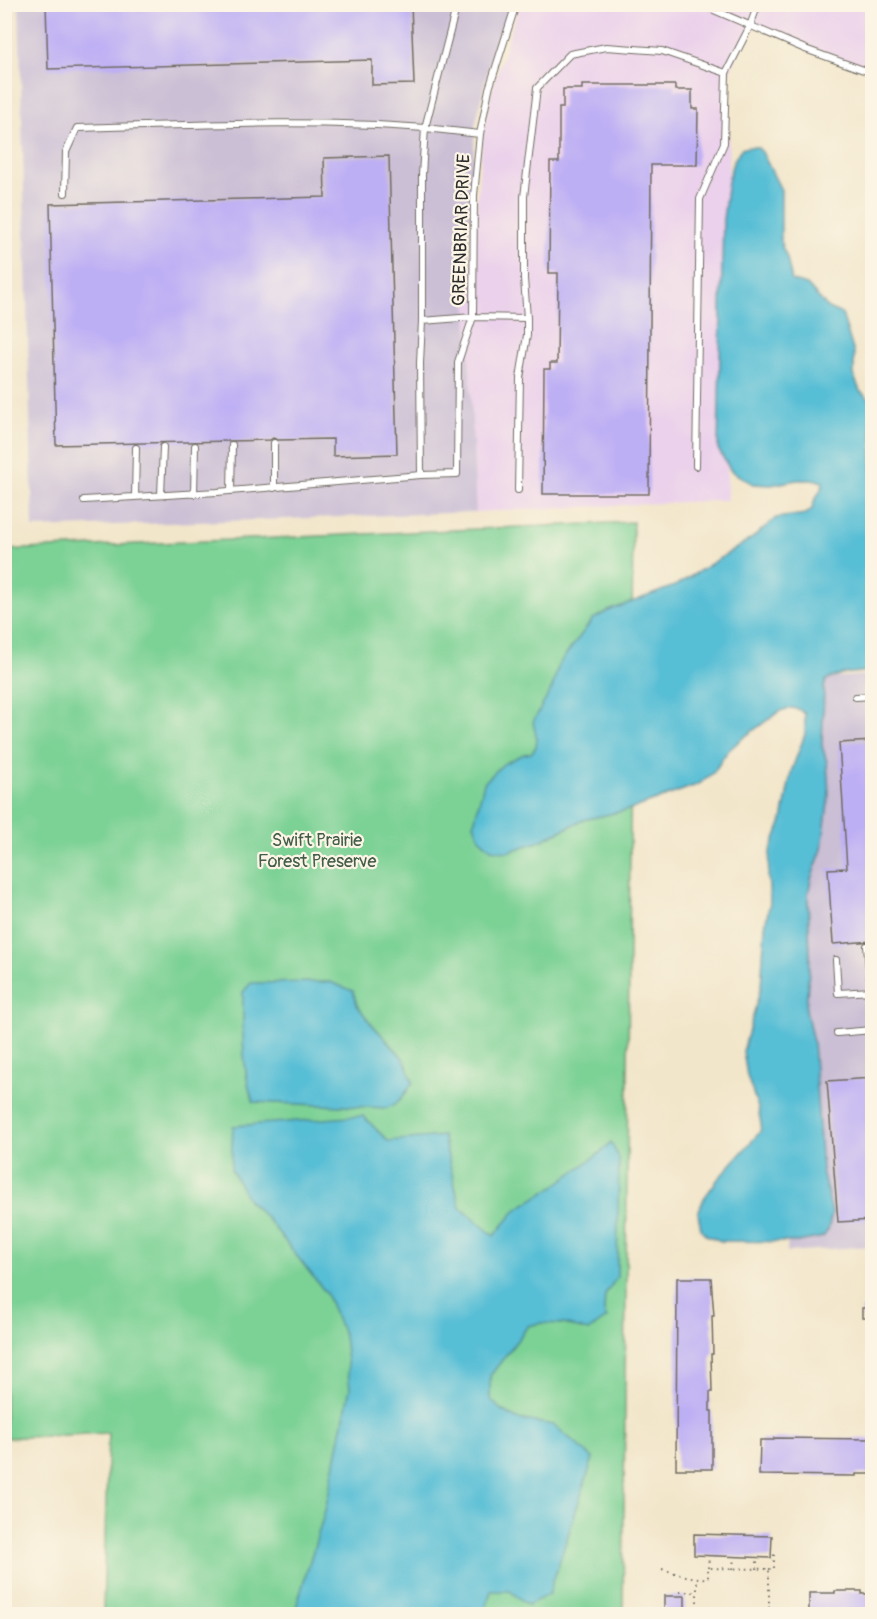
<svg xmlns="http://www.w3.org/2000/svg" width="877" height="1619" font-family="Pangolin,sans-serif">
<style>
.built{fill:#ebd1eb}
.industrial{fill:#cbbfd5}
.green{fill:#7bd195;stroke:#537e60;stroke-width:1.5}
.water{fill:#57bed5;stroke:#417480;stroke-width:1.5}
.building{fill:#bdaff4}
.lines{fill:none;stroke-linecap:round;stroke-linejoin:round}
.lane-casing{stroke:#716c63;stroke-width:8}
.path{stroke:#716c63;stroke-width:2;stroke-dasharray:1.5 4.5;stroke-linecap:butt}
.lane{stroke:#fff;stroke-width:6}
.labels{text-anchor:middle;stroke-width:4.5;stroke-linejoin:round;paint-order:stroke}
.street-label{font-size:18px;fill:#2b2b2b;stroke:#fcf5e5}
.park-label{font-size:18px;fill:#435d4b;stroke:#fcf5e5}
</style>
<rect width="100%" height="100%" fill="#fcf5e5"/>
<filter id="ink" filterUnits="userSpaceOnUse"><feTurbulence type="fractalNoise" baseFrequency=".0167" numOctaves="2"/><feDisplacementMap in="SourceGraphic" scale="12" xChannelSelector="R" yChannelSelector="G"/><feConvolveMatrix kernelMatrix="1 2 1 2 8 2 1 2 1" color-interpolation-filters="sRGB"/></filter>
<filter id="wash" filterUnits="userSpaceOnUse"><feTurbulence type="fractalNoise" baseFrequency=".008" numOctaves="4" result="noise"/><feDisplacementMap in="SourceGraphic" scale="24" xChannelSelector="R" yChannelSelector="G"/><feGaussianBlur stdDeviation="1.35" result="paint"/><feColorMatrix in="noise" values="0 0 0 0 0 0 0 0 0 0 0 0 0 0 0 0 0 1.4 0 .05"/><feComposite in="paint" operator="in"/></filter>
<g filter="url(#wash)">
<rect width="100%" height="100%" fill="#f2e6ca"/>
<!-- built -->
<path class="built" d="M 519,5 L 872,5 L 872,69 L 797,42 L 755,23 L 729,73 L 727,500 L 476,512 L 467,308 L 483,134 L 492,89 Z"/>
<!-- industrial -->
<path class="industrial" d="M 19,5 L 511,5 L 490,62 L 475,126 L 467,308 L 476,512 L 33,528 Z
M 872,675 L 872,1246 L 787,1252 L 813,679 Z"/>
<!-- green -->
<path class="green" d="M 633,522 L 623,1614 L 103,1614 L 108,1433 L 5,1438 L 4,550 Z"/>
<!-- water -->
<path class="water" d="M 749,147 L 757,147 L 762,152 L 781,190 L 781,244 L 787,258 L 792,281 L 807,285 L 828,308 L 842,314 L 854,353 L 854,376 L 860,391 L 872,401 L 872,671 L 842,674 L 826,680 L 824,688 L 822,746 L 827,762 L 829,795 L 822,849 L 811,879 L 808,895 L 810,956 L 806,1010 L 813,1042 L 822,1170 L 832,1213 L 828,1230 L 823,1237 L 798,1242 L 721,1241 L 706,1235 L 701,1229 L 698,1213 L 704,1198 L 718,1179 L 760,1132 L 761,1124 L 758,1108 L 747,1076 L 743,1051 L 761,987 L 765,926 L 770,902 L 768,876 L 770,852 L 782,821 L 791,772 L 805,734 L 805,714 L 798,709 L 790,708 L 780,711 L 739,741 L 727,752 L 714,772 L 699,784 L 632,809 L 583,820 L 538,842 L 507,852 L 491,849 L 479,838 L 474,823 L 484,783 L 503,764 L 524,754 L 531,753 L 536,747 L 537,739 L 533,722 L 552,688 L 559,664 L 593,619 L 608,611 L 677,585 L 751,539 L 776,518 L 806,514 L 812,509 C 813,498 822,493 823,482 L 816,480 L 797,480 L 771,485 L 753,484 L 731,471 L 718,449 L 723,219 C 727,195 726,169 741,149 Z
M 330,982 L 353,991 L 357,1005 L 369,1021 L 404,1059 L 413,1082 C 406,1093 399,1104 387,1108 L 253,1102 C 241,1066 243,1030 243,992 L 251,983 Z
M 363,1116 L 388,1141 L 443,1136 L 460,1207 L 494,1236 L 517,1209 L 553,1187 L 600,1153 L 611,1142 L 619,1159 L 617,1277 L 605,1295 L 604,1312 L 607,1318 L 588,1331 L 564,1324 L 540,1323 L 528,1326 L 490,1376 L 490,1399 L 501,1410 L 517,1419 L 554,1425 L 593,1458 L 549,1594 L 528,1605 L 510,1591 L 491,1591 L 485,1611 L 470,1614 L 294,1614 L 325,1511 L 350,1388 L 344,1336 L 326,1293 L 270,1222 L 248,1200 L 231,1169 L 233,1126 Z"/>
<g id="blocks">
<!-- building -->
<path class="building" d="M 46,4 L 411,4 L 414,84 L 372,85 L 372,60 L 48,69 Z
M 582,85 L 675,85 L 675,90 L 692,90 L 692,109 L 698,109 L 697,165 L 651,165 L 649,494 L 543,494 L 544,369 L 550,369 L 550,363 L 557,363 L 558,273 L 549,273 L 550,162 L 559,162 L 559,108 L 563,108 L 563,89 L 582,89 Z
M 389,156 L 397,454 L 333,456 L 333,439 L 278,440 L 273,438 L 270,440 L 56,445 L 50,204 L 325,197 L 324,158 Z
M 873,741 L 873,941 L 833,944 L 828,869 L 847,868 L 839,743 Z
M 873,1078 L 873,1220 L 838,1222 L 827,1081 Z
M 677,1278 L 711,1278 L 714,1316 L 712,1316 L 713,1354 L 711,1354 L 712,1392 L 710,1392 L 710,1411 L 712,1411 L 712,1469 L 676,1469 Z
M 862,1308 L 873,1308 L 873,1318 L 862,1318 Z
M 774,1438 L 873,1439 L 873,1474 L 856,1474 L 856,1476 L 759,1475 L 760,1440 L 774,1440 Z
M 694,1534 L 772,1536 L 771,1558 L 694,1555 Z
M 835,1591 L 862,1591 L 862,1594 L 873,1594 L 873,1614 L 809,1614 L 809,1593 L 835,1593 Z
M 664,1596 L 685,1596 L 685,1614 L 664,1614 Z"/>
</g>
</g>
<g filter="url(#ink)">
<use href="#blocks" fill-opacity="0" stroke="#716c63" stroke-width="1.5"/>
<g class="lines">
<!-- lane casing -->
<g class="lane-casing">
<path id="lane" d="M 457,4 L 425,128 L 480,134
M 700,4 L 805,49 L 872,73
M 65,193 L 66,152 L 77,128 C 193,125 309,119 425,128 L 422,175 L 422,321 L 473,317 L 527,318
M 422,321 L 420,363 L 421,475 L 457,474 L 458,362 L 473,317 L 474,195 L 480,134 L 489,89 L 516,4
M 696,466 L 700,199 L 724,143 L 726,73 L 750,26 L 758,4
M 274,488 L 274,443
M 518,490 L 520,378 L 527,335 L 527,318 L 524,279 L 524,197 L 537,88 L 570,54 L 606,47 L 662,51 L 726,73
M 231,491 L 232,445
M 194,494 L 195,446
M 161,495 L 163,447
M 135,497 L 136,448
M 84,500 L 217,492 L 421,475
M 856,697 L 872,696
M 867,946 L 871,991
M 836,960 L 838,993 L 872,991
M 837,1033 L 872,1030"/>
</g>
<!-- path -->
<path class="path" d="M 708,1568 L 709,1556
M 662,1569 C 678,1574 691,1579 708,1578 L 708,1568 L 769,1569 L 769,1614
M 733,1569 L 734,1556
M 757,1569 L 757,1557
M 769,1569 L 774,1569 L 774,1553
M 680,1592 L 697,1592
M 685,1609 L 697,1609
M 697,1614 L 697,1579"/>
<!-- lane -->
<use href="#lane" class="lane"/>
</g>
</g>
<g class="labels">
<!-- street labels -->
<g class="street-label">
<text transform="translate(461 230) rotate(-88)" y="6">GREENBRIAR DRIVE</text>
</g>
<!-- park labels -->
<g class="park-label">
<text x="317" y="846">Swift Prairie<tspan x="317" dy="21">Forest Preserve</tspan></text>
</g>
</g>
<!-- margin -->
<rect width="877" height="1619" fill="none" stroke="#fcf5e5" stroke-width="24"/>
</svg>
